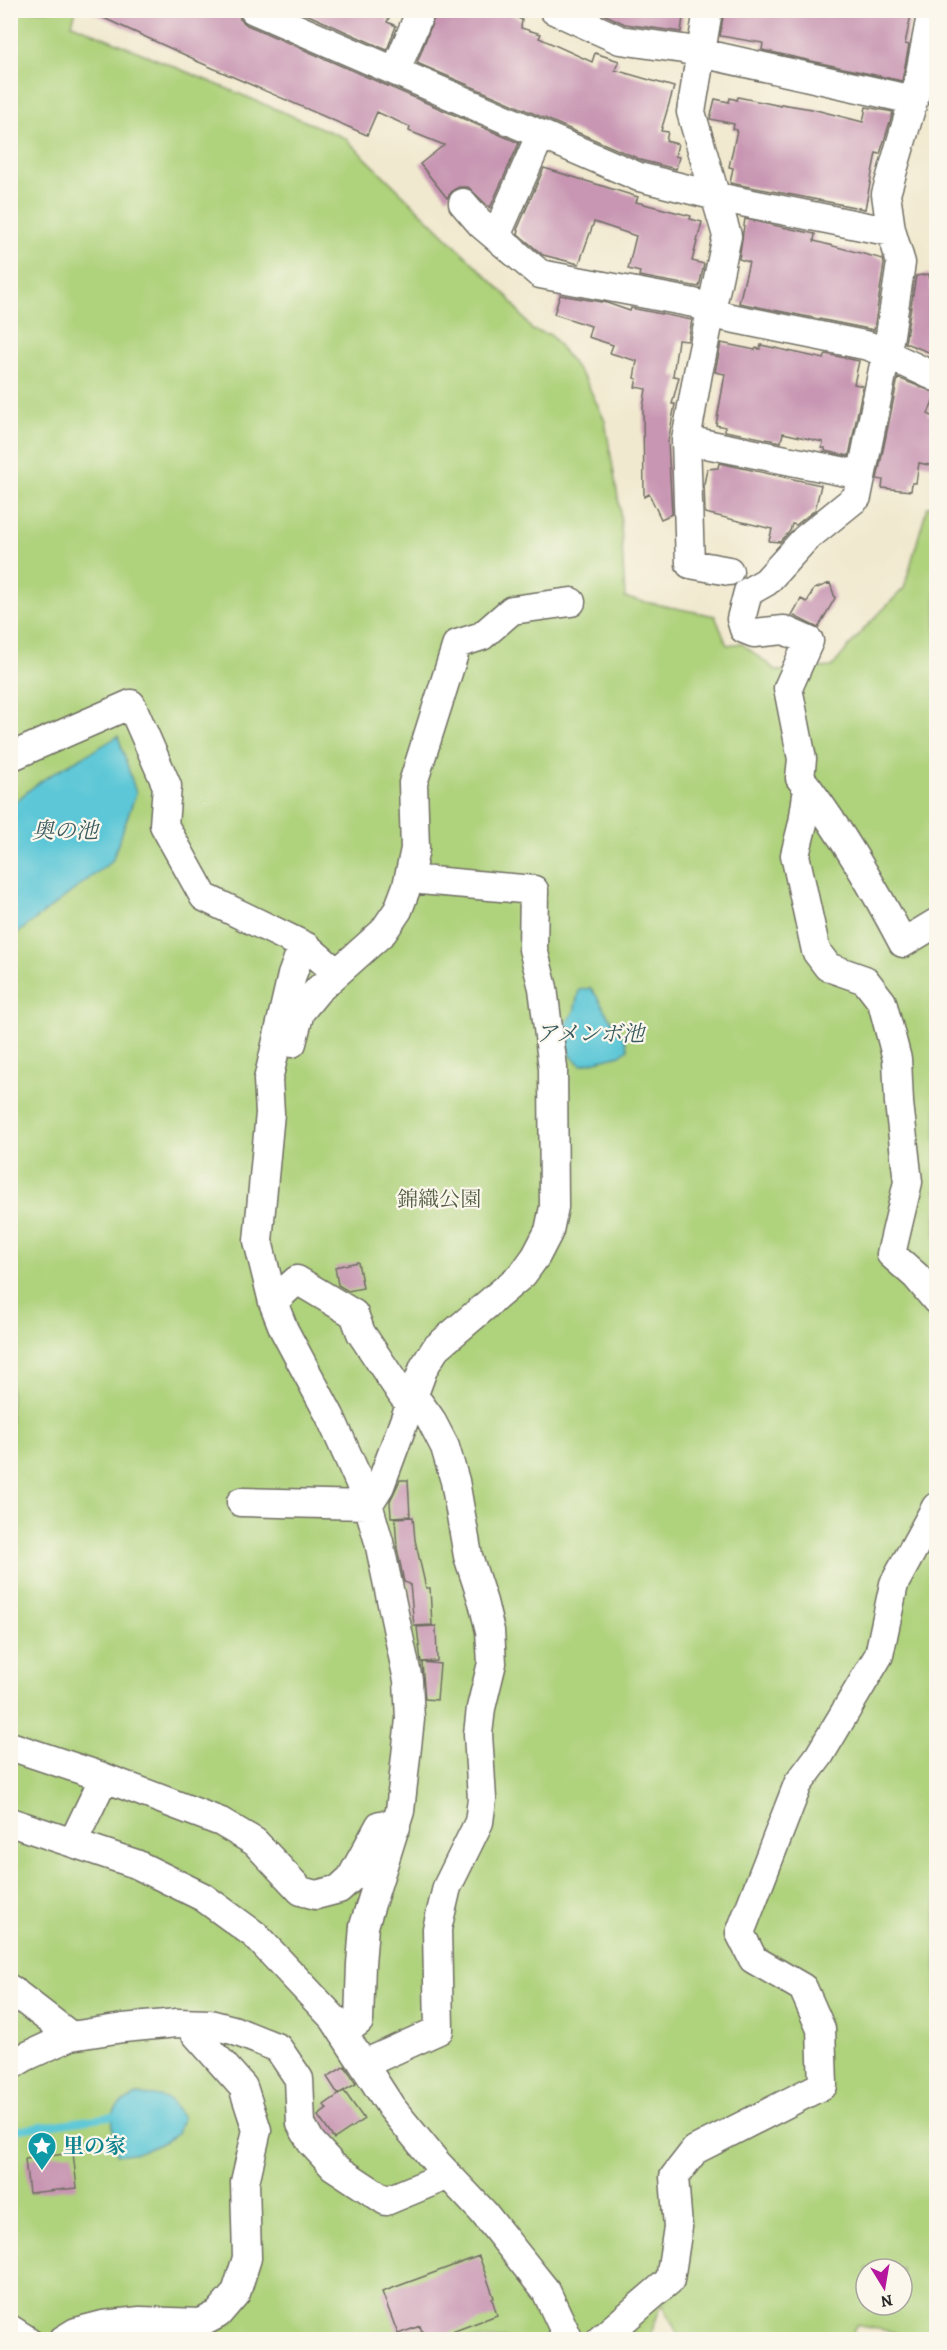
<svg xmlns="http://www.w3.org/2000/svg" width="947" height="2350" font-family="Alegreya,'Noto Serif JP',serif">
<style>
.green{fill:#afd27b;stroke:#6d7e53;stroke-width:1.5;fill-rule:evenodd}
.water{fill:#5dc7d7;stroke:#447981;stroke-width:1.5}
.lines{fill:none;stroke-linecap:round;stroke-linejoin:round}
.stream{stroke:#5dc7d7;stroke-width:7}
.building{fill:#c896b2}
.minor-casing{stroke:#706e64;stroke-width:31}
.minor{stroke:#fff;stroke-width:28}
.labels{text-anchor:middle;stroke-width:4.5;stroke-linejoin:round;paint-order:stroke}
.park-label{font-size:21px;fill:#535d43;stroke:#fbf7ec}
.culture-label{font-size:21px;font-weight:bold;fill:#0d838f;stroke:#fbf7ec;text-anchor:start}
.water-label{font-size:22px;font-style:italic;fill:#3a5a5f;stroke:#fbf7ec}
</style>
<rect width="100%" height="100%" fill="#fbf7ec"/>
<filter id="ink" filterUnits="userSpaceOnUse"><feTurbulence type="fractalNoise" baseFrequency=".0167" numOctaves="2"/><feDisplacementMap in="SourceGraphic" scale="12" xChannelSelector="R" yChannelSelector="G"/><feConvolveMatrix kernelMatrix="1 2 1 2 8 2 1 2 1" color-interpolation-filters="sRGB"/></filter>
<filter id="wash" filterUnits="userSpaceOnUse"><feTurbulence type="fractalNoise" baseFrequency=".008" numOctaves="4" result="noise"/><feDisplacementMap in="SourceGraphic" scale="24" xChannelSelector="R" yChannelSelector="G"/><feGaussianBlur stdDeviation="1.35" result="paint"/><feColorMatrix in="noise" values="0 0 0 0 0 0 0 0 0 0 0 0 0 0 0 0 0 1.4 0 .05"/><feComposite in="paint" operator="in"/></filter>
<g filter="url(#wash)">
<rect width="100%" height="100%" fill="#f1e9cf"/>
<!-- green -->
<path class="green" d="M 76,10 L 72,24 L 345,138 L 509,298 L 532,330 L 551,335 L 586,381 L 605,421 L 620,509 L 625,598 L 715,616 L 727,645 L 741,643 L 777,671 L 832,667 L 863,630 L 904,588 L 927,507 L 936,503 L 936,2339 L 918,2339 L 915,2336 L 856,2325 L 850,2339 L 680,2339 L 662,2303 L 649,2339 L 11,2340 L 10,11 ZM 866,2269 L 902,2269 L 902,2305 L 866,2305 Z"/>
<!-- water -->
<path class="water" d="M 118,736 L 136,793 L 112,861 L 11,938 L 11,807 C 41,774 82,760 118,736 Z
M 590,988 C 599,997 602,1007 609,1017 C 618,1031 623,1031 628,1049 L 620,1055 L 581,1065 L 571,1056 L 564,1031 L 565,1025 L 574,1012 L 579,990 Z
M 137,2095 L 156,2096 L 171,2101 L 182,2118 L 177,2134 C 158,2146 140,2155 117,2154 C 115,2140 107,2114 119,2105 C 124,2101 131,2098 137,2095 Z"/>
<g class="lines">
<!-- stream -->
<path class="stream" d="M 10,2131 L 113,2116"/>
</g>
<g id="blocks">
<!-- building -->
<path class="building" d="M 86,10 L 238,10 L 240,19 L 247,25 L 519,143 L 490,208 L 468,187 L 459,187 L 453,190 L 447,198 L 420,164 L 444,145 L 409,131 L 410,127 L 377,112 L 367,135 L 194,60 L 194,59 Z
M 297,10 L 393,10 L 387,22 L 396,26 L 387,50 Z
M 437,10 L 502,10 L 522,20 L 521,28 L 541,34 L 539,38 L 592,62 L 595,53 L 619,61 L 615,70 L 674,87 L 661,131 L 668,132 L 666,141 L 678,144 L 675,156 L 679,157 L 676,169 L 644,161 L 417,63 Z
M 595,10 L 684,10 L 681,32 L 625,24 Z
M 724,10 L 912,10 L 905,44 L 909,45 L 902,81 L 762,50 L 763,43 L 720,36 Z
M 738,97 L 781,106 L 781,104 L 812,109 L 863,122 L 866,107 L 893,112 L 880,154 L 876,153 L 865,209 L 730,183 L 733,168 L 729,167 L 737,130 L 733,129 L 734,124 L 710,119 L 715,99 L 729,102 L 730,98 L 737,100 Z
M 544,168 L 638,197 L 636,202 L 691,216 L 690,219 L 702,222 L 692,261 L 704,264 L 699,287 L 639,276 L 640,272 L 628,269 L 636,236 L 594,222 L 579,264 L 543,255 L 518,234 L 519,231 L 517,230 Z
M 745,219 L 815,234 L 814,241 L 883,259 L 884,264 L 874,330 L 739,303 L 749,262 L 739,259 Z
M 929,274 L 933,305 L 936,307 L 936,355 L 905,343 L 916,276 Z
M 560,295 L 607,303 L 630,311 L 631,308 L 692,320 L 688,341 L 678,340 L 673,376 L 679,377 L 672,404 L 675,404 L 668,442 L 672,514 L 661,519 L 649,494 L 644,497 L 643,408 L 646,389 L 635,387 L 637,379 L 634,378 L 637,361 L 610,353 L 613,345 L 588,337 L 591,326 L 554,314 Z
M 721,343 L 755,350 L 756,348 L 760,349 L 761,345 L 824,359 L 826,354 L 859,361 L 854,384 L 863,386 L 849,456 L 825,451 L 825,448 L 822,448 L 823,442 L 783,433 L 781,442 L 725,431 L 725,427 L 716,425 L 725,374 L 715,372 Z
M 898,378 L 936,393 L 928,414 L 936,418 L 936,452 L 934,466 L 919,463 L 916,483 L 912,483 L 911,491 L 882,488 L 883,480 L 877,479 Z
M 719,463 L 821,485 L 815,510 L 796,525 L 792,524 L 790,531 L 780,542 L 769,541 L 772,529 L 705,513 L 704,484 L 707,469 L 718,468 Z
M 830,583 L 835,598 L 818,628 L 792,615 L 801,599 L 807,602 L 814,589 Z
M 358,1262 L 363,1288 L 348,1291 L 338,1285 L 335,1267 Z
M 400,1480 L 408,1480 L 410,1516 L 391,1517 L 390,1501 Z
M 413,1517 L 415,1540 L 426,1588 L 430,1588 L 432,1625 L 414,1626 L 410,1584 L 404,1582 L 397,1548 L 395,1518 Z
M 436,1626 L 437,1661 L 421,1662 L 417,1627 Z
M 422,1662 L 440,1664 L 437,1700 L 425,1699 Z
M 345,2066 L 356,2084 L 338,2094 L 327,2077 Z
M 344,2091 L 364,2119 L 334,2139 L 318,2116 L 327,2109 L 324,2105 Z
M 73,2153 L 77,2188 L 29,2193 L 25,2159 Z
M 479,2256 L 494,2298 L 492,2299 L 497,2315 L 431,2340 L 425,2340 L 420,2326 L 398,2334 L 382,2292 Z"/>
</g>
</g>
<g filter="url(#ink)">
<use href="#blocks" fill-opacity="0" stroke="#706e64" stroke-width="1.5"/>
<g class="lines">
<!-- minor casing -->
<g class="minor-casing">
<path id="minor" d="M 254,10 L 639,177 L 732,200 L 892,232
M 554,10 L 620,40 L 683,49 L 913,100
M 708,10 L 691,112 L 727,236 L 698,373 L 686,440 L 690,564 L 729,571
M 932,10 L 918,84 L 886,194 L 891,230 L 901,263 L 890,335 L 857,497 L 805,539 L 766,582 L 748,592 L 741,619 L 744,629 L 754,633 L 784,630 L 809,641 L 788,688 L 802,759 L 800,778 L 808,788 L 803,823 L 795,855 L 816,951 L 828,967 L 865,980 L 882,1002 L 897,1059 L 899,1103 L 908,1182 L 891,1254 L 916,1276 L 936,1300
M 396,70 L 421,10
M 463,203 L 481,224 L 540,274 L 694,303 L 726,317 L 869,346 L 936,377
M 496,236 L 540,136
M 686,440 L 861,475
M 10,757 L 131,704 L 167,786 L 164,825 L 204,897 L 307,947 L 337,973
M 808,788 C 845,838 874,888 903,943 L 936,923
M 303,945 L 292,975 L 268,1080 L 270,1113 L 258,1241 L 273,1302 L 284,1330 L 330,1416 L 366,1497 L 379,1542 L 408,1680 L 410,1719 L 400,1811 L 364,1926 L 361,1964 L 359,2021 L 343,2033
M 292,1043 L 300,1012 L 318,990 L 383,932 L 398,910 L 407,886 L 415,849 L 413,783 L 457,644 L 482,636 L 512,610 L 571,602
M 273,1302 L 297,1280 L 354,1314 L 361,1333 L 403,1396 L 419,1403 L 430,1418 L 445,1447 L 455,1481 L 468,1556 L 483,1602 L 490,1631 L 492,1663 L 481,1708 L 478,1734 L 482,1799 L 479,1822 L 447,1887 L 437,1929 L 439,2030 L 364,2064
M 241,1502 L 368,1505
M 368,1505 L 380,1486 L 424,1367 L 436,1348 L 523,1274 L 536,1256 L 549,1231 L 554,1207 L 553,1068 L 543,988 L 533,949 L 534,890 L 409,879
M 10,1746 L 100,1776 L 98,1790 L 73,1842
M 100,1776 L 221,1822 L 255,1842 L 301,1891 L 316,1895 L 339,1889 L 351,1878 L 380,1825 L 396,1827
M 10,1822 L 136,1864 L 203,1897 L 255,1935 L 334,2019 L 391,2107 L 436,2162 L 483,2212 L 546,2291 L 569,2340
M 10,1989 L 71,2036
M 10,2066 L 25,2057 L 71,2036 L 123,2028 L 177,2023 L 210,2024 L 233,2030 L 278,2048 L 299,2079 L 301,2124 L 311,2142 L 333,2166 L 386,2201 L 448,2175
M 10,2329 L 27,2340
M 63,2340 L 76,2332 L 103,2325 L 140,2321 L 201,2323 L 218,2314 L 236,2293 L 247,2258 L 245,2182 L 257,2130 L 243,2087 L 195,2033 L 194,2024
M 600,2340 L 670,2280 L 678,2227 L 674,2177 L 695,2150 L 823,2085 L 821,2029 L 803,1988 L 753,1959 L 740,1933 L 798,1784 L 819,1756 L 879,1655 L 894,1584 L 936,1507"/>
</g>
<!-- minor -->
<use href="#minor" class="minor"/>
</g>
</g>
<!-- icons -->
<defs>
<g id="sight-pin" transform="scale(1.5)"><path d="M0 17L-7.5 6A9.5 9.5 0 1 1 7.5 6Z" fill="#0f9aa8" stroke="#fbf7ec"/><path d="M0-6L1.8-2.2L6-1.7L2.9 1.2L3.7 5.4L0 3.3L-3.7 5.4L-2.9 1.2L-6-1.7L-1.8-2.2Z" fill="#fff"/></g>
</defs>
<g fill-rule="evenodd">
<use href="#sight-pin" x="42" y="2146"/>
</g>
<g class="labels">
<!-- park labels -->
<g class="park-label">
<text x="439" y="1206">錦織公園</text>
</g>
<!-- culture labels -->
<g class="culture-label">
<text x="63" y="2153">里の家</text>
</g>
<!-- water labels -->
<g class="water-label">
<text x="65" y="838">奥の池</text>
<text x="590" y="1041">アメンボ池</text>
</g>
</g>
<!-- margin -->
<rect width="947" height="2350" fill="none" stroke="#fbf7ec" stroke-width="36"/>
<!-- north arrow -->
<g transform="translate(884 2287) rotate(169)"><circle r="28" fill="#fbf7ec" stroke="#a8a59f" stroke-width="1.5"/>
<path d="M0-4.5L10 22L0 15L-10 22Z" fill="#b5179e"/>
<text y="-9" font-size="16" font-weight="bold" text-anchor="middle" fill="#2b2b2b">N</text>
</g>
</svg>
